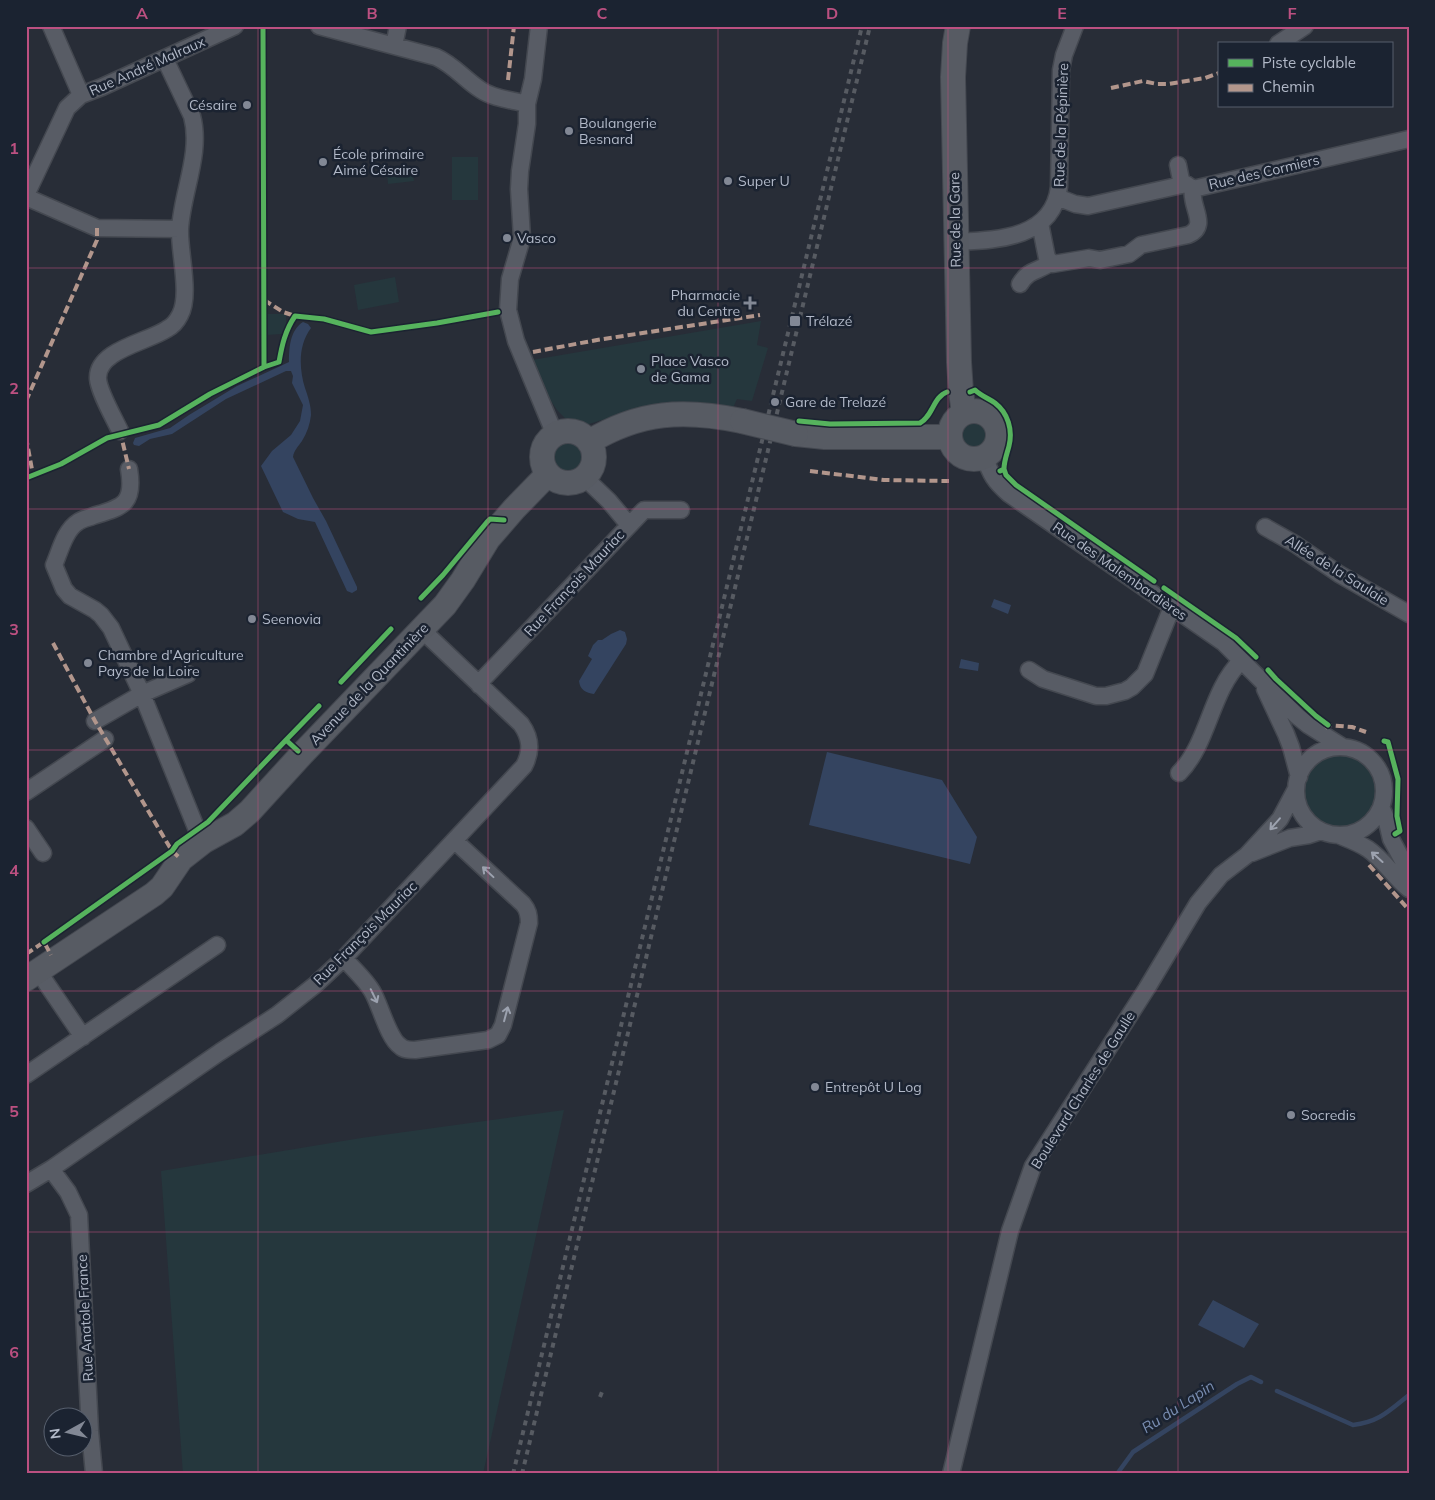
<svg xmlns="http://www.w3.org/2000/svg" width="1435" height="1500" font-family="Mulish,sans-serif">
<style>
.green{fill:#25373d}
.water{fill:#344460}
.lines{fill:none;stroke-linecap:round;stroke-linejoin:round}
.stream{stroke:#344460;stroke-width:4.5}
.street-casing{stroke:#444850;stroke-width:19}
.secondary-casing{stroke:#444850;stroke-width:26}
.street{stroke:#585c65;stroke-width:16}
.secondary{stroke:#575b63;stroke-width:24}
.rail{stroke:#575b62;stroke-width:4;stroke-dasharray:5 5;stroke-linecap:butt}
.secondary-bridge-casing{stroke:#444850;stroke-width:26;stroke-linecap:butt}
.secondary-bridge{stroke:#575b63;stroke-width:24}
.quiet{stroke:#b2968c;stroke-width:4;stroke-dasharray:8 4;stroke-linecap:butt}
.cycleway-casing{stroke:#1b2331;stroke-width:8}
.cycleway{stroke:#56b35d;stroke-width:5}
.oneway{stroke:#9ca2af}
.grid{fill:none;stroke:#bc5081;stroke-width:1;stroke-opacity:0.55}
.poi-dot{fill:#828895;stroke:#1b2331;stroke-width:2}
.labels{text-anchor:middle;stroke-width:5;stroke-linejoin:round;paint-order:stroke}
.street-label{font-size:14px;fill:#b2b9c8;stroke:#1b2331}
.poi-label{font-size:14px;fill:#b2b9c8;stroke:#1b2331;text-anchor:start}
.water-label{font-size:15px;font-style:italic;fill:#798db1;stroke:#1b2331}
.neatline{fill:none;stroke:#bc5081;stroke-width:2}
.grid-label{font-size:16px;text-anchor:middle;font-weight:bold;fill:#bc5081}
</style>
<rect width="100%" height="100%" fill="#282d37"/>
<!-- green -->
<path class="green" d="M 452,157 L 478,157 L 478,200 L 452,200 Z
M 412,169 L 414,181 L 388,184 L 387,172 Z
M 395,277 L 399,302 L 358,310 L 354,285 Z
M 267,314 L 286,314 L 286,329 L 281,334 L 267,335 Z
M 761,321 L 757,345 L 768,348 L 752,401 L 737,399 L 731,412 L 628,412 L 589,424 L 580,425 L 569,422 L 557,410 L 547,395 L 532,360 Z
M961 434a13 13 0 1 1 26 0a13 13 0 1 1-26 0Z
M550 457a17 17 0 1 1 34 0a17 17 0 1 1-34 0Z
M1303 791a36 36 0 1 1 72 0a36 36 0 1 1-72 0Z
M 564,1110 L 483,1474 L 183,1474 L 161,1171 L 361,1138 Z"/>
<!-- water -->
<path class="water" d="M 303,322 L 308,324 L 311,328 C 298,345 299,369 305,388 C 308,397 311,405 311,415 C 310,424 307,433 302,441 C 298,447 294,450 293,457 L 313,498 L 326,521 L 357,587 L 357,590 L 352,593 L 347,591 L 315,522 L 298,519 L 283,512 L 261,466 L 272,451 L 291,435 L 300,421 L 303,405 L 292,383 L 293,376 L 291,371 L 286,371 L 226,399 L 172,434 L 150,439 L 139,446 L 134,445 L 133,443 L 135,438 L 170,428 L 189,415 L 237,386 L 289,362 C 289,348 290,330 303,322 Z
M 994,599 L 1011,605 L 1008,614 L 991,607 Z
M 620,630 L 625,632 L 627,639 L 626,644 L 594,694 C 586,693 580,690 579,681 L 592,659 L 588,656 L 593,645 L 598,640 L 602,640 L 611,634 Z
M 961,659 L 979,663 L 978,671 L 959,668 Z
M 827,752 L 942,780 L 977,837 L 970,864 L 809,825 Z
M 1213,1300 L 1259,1324 L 1244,1348 L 1198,1325 Z"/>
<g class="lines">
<!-- stream -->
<path class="stream" d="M 1277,1391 L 1353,1425 C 1379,1422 1389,1411 1409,1395
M 1117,1474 L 1133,1452 L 1237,1384 L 1251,1377 L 1261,1382"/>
<!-- street casing -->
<g class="street-casing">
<path id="street" d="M 51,26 L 81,95
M 319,26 L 436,57 C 454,65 465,80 481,90 C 494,99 513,100 527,104
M 539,26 L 533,79 L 527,104 L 527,124 L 520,171 L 519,189 L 522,238 L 510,279 L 508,310 L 516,341 L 555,435
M 1278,44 L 1305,26
M 394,46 L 398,26
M 1178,165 L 1182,185
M 1193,189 L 1409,139
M 26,195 L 67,108 L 81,95 L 102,87 L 235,26
M 26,197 L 97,228 L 180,229
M 1057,197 L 1075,204 L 1088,206 L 1186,184 L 1193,189
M 1040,223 L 1047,258 L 1053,264 L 1089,258 L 1100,260 L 1129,254 L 1141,245 L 1188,235 C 1207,227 1194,211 1193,197 C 1192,195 1193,192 1193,189
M 956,242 C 996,240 1053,239 1059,187 L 1061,70 L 1064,55 L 1075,26
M 1020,284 C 1029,269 1038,272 1050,263
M 120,431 C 114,418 99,392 98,379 C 96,350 148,342 167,329 C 173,326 177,321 180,315 C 191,295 179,252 180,229 C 182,192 202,153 192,116 L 165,59
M 984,456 C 991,475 994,481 1009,494 L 1224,643 L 1297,716 L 1308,725 L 1343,747
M 129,469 C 135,505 122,507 93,516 C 88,518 82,519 78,522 C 65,530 60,551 54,565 L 64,589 L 70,596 L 95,610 L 101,615 L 111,628 L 142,694 L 197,830 L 204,841
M 584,477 L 609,501 L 629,525
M 1265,527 L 1295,544 L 1339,574 L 1409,614
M 1029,670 L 1043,679 L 1096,696 L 1106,696 L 1125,691 L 1132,687 L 1145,674 L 1172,607
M 479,685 L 483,679 L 644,510 L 681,510
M 1265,689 L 1286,734 L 1291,747 L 1299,777
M 95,721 L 142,694 L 188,674
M1296 791a44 44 0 1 1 88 0a44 44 0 1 1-88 0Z
M 1179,773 C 1209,743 1210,692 1241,661
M 26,792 L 105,739
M 1381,807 L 1386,818 L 1391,839 L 1409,872
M 26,828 L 43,853
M 1338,835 C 1348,839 1359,843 1368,849 C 1384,860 1394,877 1409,889
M 1252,853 L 1290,838 L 1309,835 L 1321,831
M 344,958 C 353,969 365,979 372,991 C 380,1004 388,1038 400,1046 C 404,1050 409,1050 415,1050 L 488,1040 L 498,1035 L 503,1025 L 529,923 C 529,915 528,910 523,904 L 455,841
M 38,971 L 83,1037
M 26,1075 L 217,945
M 51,1169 L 68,1192 L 79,1215 L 90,1431 L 94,1474
M 26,1184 L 51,1169 L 220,1052 L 277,1015 L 315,985 L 344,958 L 524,766 C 532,751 531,738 521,724 L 421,629
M 951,1474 L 1010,1231 L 1033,1166 L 1147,988 L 1198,903 L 1221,875 L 1247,855 L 1280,819 L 1296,789"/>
</g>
<!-- secondary casing -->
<g class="secondary-casing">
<path id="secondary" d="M 958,26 L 955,43 L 953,77 L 959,362 L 961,392 L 964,413
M950 435a24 24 0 1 1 48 0a24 24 0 1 1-48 0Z
M542 457a26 26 0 1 1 52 0a26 26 0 1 1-52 0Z
M 796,434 L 825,437 L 950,437
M 589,442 C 640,411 684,409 742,421
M 26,979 L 154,894 L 162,887 L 181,859 L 204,841 L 235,824 L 250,811 L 302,754 L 445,605 L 463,580 L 488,539 L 514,509 L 548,474"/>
</g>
<!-- street -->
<use href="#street" class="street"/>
<!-- secondary -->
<use href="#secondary" class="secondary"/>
<!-- rail -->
<path class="rail" d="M 600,1397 L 602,1392
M 513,1474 L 862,26
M 522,1474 L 870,26"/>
<!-- secondary-bridge casing -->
<g class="secondary-bridge-casing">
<path id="secondary-bridge" d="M 742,421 L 796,434"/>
</g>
<!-- secondary-bridge -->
<use href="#secondary-bridge" class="secondary-bridge"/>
<!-- quiet -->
<path class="quiet" d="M 508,80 L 514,26
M 1111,88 L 1143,81 L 1157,84 L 1168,84 L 1205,78 L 1219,73
M 264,300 L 283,312 L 295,316
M 533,352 L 597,340 L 760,315
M 26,401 L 97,240 L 97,228
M 120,431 L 129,469
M 26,437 L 33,475
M 810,471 L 884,480 L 949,481
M 53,643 L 95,721 L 172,851 L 181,859
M 1325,728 L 1328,725 L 1352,727 L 1366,732
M 1369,865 L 1409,910
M 26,954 L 44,942 L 51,955"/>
<!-- cycleway casing -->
<g class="cycleway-casing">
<path id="cycleway" d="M 263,26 L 264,367
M 970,392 L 975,390 C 981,396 988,398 995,403 C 1008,413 1013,430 1009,446 C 1007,454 1004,461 1004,469 L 1000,471
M 799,421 L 830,424 L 920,423 C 933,416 933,397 947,392
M 1004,469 L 1006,475 L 1016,485 L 1154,581
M 26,478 L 61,464 L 107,438 L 159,425 L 210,394 L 264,367 L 279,362 C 282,345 285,331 295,316 L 324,319 L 371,332 L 437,323 L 498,312
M 1164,588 L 1236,638 L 1256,657
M 421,598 L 443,575 L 487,522 L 490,519 L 504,520
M 1268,670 L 1276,679 L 1316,716 L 1328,725
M 341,682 L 391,629
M 1384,741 L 1388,742 L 1398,779 L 1397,816 L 1400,831 L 1395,834
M 298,751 L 286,740 L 319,706
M 44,942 L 172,851 L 177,844 L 208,822 L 286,740"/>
</g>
<!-- cycleway -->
<use href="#cycleway" class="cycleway"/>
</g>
<!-- one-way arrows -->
<defs><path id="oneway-shaft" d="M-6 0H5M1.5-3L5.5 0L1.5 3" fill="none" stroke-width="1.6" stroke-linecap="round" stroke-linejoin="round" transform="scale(1.25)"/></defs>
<g class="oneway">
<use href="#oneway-shaft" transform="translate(1275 824) rotate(131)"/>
<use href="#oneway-shaft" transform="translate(1377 857) rotate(-138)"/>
<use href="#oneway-shaft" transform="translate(488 872) rotate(-137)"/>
<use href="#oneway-shaft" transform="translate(374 996) rotate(64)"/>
<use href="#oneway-shaft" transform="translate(506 1014) rotate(-75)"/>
</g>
<!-- grid -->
<path class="grid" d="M 258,26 L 258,1474M 488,26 L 488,1474M 718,26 L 718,1474M 948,26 L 948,1474M 1178,26 L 1178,1474M 26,268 L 1409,268M 26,509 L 1409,509M 26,750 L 1409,750M 26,991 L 1409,991M 26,1232 L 1409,1232"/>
<!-- markers -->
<g class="poi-dot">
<circle cx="247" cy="105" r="5"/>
<circle cx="569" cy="131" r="5"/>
<circle cx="323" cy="162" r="5"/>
<circle cx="728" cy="181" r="5"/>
<circle cx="507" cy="238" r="5"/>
<path d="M747.5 295.5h5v5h5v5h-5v5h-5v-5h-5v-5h5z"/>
<rect x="789" y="315" width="12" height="12" rx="2.5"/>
<circle cx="641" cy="369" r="5"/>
<circle cx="775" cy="402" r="5"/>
<circle cx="252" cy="619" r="5"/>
<circle cx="88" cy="663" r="5"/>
<circle cx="815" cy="1087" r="5"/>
<circle cx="1291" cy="1115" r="5"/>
</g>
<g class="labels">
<!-- street labels -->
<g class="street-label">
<text transform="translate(147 66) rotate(-24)" y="5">Rue André Malraux</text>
<text transform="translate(1061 125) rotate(-88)" y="5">Rue de la Pépinière</text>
<text transform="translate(1264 172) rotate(-13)" y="5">Rue des Cormiers</text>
<text transform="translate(955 220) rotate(-91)" y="5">Rue de la Gare</text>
<text transform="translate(1337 570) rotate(32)" y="5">Allée de la Saulaie</text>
<text transform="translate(1120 571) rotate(35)" y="5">Rue des Malembardières</text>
<text transform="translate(574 583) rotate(-47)" y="5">Rue François Mauriac</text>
<text transform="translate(369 684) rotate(-46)" y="5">Avenue de la Quantinière</text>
<text transform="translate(365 933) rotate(-45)" y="5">Rue François Mauriac</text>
<text transform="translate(1083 1090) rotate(-58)" y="5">Boulevard Charles de Gaulle</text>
<text transform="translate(85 1318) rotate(-93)" y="5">Rue Anatole France</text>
</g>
<!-- poi labels -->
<g class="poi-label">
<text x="237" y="110" text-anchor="end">Césaire</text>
<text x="579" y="128">Boulangerie<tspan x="579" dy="16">Besnard</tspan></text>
<text x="333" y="159">École primaire<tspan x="333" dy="16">Aimé Césaire</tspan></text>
<text x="738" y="186">Super U</text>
<text x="517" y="243">Vasco</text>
<text x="740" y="300" text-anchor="end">Pharmacie<tspan x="740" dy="16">du Centre</tspan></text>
<text x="806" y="326">Trélazé</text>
<text x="651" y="366">Place Vasco<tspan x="651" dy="16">de Gama</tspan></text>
<text x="785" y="407">Gare de Trelazé</text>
<text x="262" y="624">Seenovia</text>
<text x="98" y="660">Chambre d'Agriculture<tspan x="98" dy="16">Pays de la Loire</tspan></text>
<text x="825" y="1092">Entrepôt U Log</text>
<text x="1301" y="1120">Socredis</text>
</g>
<!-- water labels -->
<g class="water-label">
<text transform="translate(1178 1407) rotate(-33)" y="5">Ru du Lapin</text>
</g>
</g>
<!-- border -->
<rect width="1435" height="1500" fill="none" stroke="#1b2331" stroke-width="55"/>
<!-- legend -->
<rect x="1218" y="42" width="175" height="65" fill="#1b2331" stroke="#575f6d"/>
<rect x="1228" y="59" width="25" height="8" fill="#56b35d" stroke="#575f6d"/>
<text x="1262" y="68" font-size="15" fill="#b2b9c8">Piste cyclable</text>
<rect x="1228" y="84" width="25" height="8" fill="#b2968c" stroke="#575f6d"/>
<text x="1262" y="92" font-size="15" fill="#b2b9c8">Chemin</text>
<!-- north arrow -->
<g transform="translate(68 1432) rotate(262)"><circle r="24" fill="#1b2331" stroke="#575f6d"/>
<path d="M0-4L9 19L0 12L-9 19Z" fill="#828895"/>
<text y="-8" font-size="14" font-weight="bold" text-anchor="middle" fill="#b2b9c8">N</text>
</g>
<rect x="28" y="28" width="1380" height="1444" class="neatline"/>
<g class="grid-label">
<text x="142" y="19">A</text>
<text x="372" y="19">B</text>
<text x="602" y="19">C</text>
<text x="832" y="19">D</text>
<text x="1062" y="19">E</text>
<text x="1292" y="19">F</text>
<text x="14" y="154">1</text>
<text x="14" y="394">2</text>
<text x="14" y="635">3</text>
<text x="14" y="876">4</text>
<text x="14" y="1117">5</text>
<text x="14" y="1358">6</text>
</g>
</svg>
